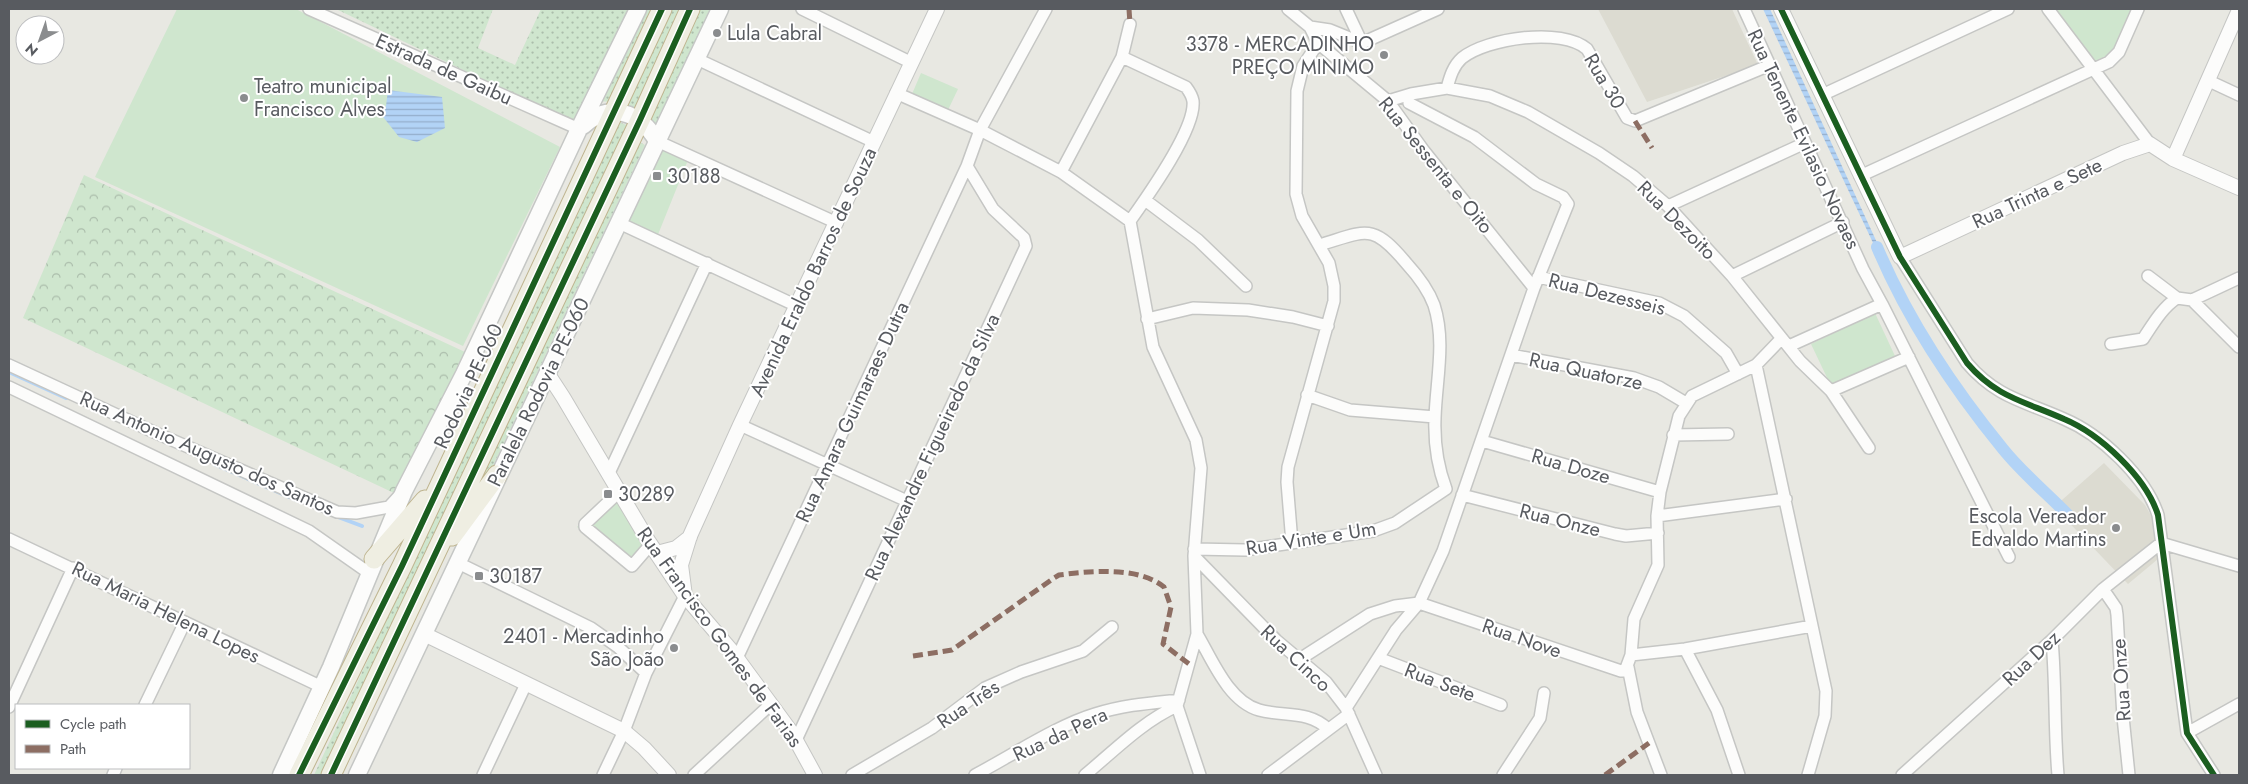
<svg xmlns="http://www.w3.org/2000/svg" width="2248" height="784" font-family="Jost,sans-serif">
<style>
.education{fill:#dcdbd1}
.grass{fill:url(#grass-dots)}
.forest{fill:url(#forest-crowns)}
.park{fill:#cfe6ce}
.water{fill:url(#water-rules)}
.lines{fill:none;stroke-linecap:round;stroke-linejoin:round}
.stream{stroke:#b2d3f6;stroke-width:4}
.canal{stroke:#b2d3f6;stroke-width:12}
.minor-casing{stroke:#c5c6c4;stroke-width:14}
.tertiary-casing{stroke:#c5c6c4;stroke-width:16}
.secondary-casing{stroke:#c5c7c5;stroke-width:19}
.trunk-casing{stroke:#bfb590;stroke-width:21}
.minor{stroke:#fcfcfb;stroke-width:11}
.tertiary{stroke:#fcfcfb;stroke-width:14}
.secondary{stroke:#fcfcfb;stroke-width:16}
.trunk{stroke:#efeee2;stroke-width:19}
.quiet{stroke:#8d6e63;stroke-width:5;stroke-dasharray:10 5;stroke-linecap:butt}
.cycleway-casing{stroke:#fff;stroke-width:9}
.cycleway{stroke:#1b5e20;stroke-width:6}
.poi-dot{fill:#8a8c8e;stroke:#fff;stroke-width:2}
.labels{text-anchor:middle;stroke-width:4;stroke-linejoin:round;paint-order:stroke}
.poi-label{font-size:20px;fill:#585b60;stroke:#fff;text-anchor:start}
.street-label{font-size:20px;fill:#585b60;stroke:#fff}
</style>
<defs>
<pattern id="grass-dots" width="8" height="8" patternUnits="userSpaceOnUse" patternTransform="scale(1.25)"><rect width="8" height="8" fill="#cfe6ce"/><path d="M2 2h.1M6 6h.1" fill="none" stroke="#abbdab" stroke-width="1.8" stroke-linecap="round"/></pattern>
<pattern id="forest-crowns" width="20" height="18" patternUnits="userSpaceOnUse" patternTransform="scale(1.25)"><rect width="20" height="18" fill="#cfe6ce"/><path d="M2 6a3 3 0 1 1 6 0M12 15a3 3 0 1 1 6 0" fill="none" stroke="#abbdab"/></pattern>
<pattern id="water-rules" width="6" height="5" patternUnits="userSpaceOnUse" patternTransform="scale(1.25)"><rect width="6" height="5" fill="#b2d3f6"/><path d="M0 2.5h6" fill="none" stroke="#94aecb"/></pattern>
</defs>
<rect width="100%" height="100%" fill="#e8e8e2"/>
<!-- education -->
<path class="education" d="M 1598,9 L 1732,9 L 1758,65 L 1647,102 Z
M 2104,463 L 2145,505 L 2170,549 L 2128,584 L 2054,507 Z"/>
<!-- grass -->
<path class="grass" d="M 336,9 L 493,9 L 478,48 L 515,65 L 541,9 L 629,9 L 578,125 Z
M 642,9 L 657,9 L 612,102 L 598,101 Z
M 671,9 L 686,9 L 637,112 L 624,108 Z
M 699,9 L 715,9 L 658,128 L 649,116 Z
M 619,122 L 629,126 L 327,775 L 314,775 Z
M 636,140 L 645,145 L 491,470 L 458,521 Z"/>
<!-- forest -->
<path class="forest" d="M 84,175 L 465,352 L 396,494 L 23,318 Z"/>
<!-- park -->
<path class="park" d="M 177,9 L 296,9 L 560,147 L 463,346 L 95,177 Z
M 2056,9 L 2136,9 L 2111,61 L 2096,62 Z
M 921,73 L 958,89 L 948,110 L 912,94 Z
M 663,148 L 688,160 L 657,237 L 627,225 Z
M 1875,313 L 1895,356 L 1831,386 L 1811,344 Z
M 611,492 L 647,552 L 633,569 L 577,527 L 596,505 Z"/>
<!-- water -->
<path class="water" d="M 1763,9 L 1770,9 L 1885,260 L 1882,262 Z
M 388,90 L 442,97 L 445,128 L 417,142 L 399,137 L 380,113 L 386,106 Z"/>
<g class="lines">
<!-- stream -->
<path class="stream" d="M 9,372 L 66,398
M 214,464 L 301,502
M 338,517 L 362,526"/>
<!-- canal -->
<path class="canal" d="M 1877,247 C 1907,318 1954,389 2003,449 C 2023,474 2050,496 2072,519"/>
<!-- minor casing -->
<g class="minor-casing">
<path id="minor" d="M 309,9 L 579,129
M 802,9 L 912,63
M 1288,9 L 1310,27 L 1318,43 L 1388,101 L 1424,151 L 1534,288
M 1346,9 L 1362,43
M 1744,9 L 1863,269 L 1882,304 L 2009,557
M 2048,9 L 2150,144
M 1310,27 L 1330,30 L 1362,43 L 1438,9
M 1122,57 L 1186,87 C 1189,91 1192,95 1193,101 C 1196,129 1147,197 1130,221
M 697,59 L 874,142
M 2209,81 L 2239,95
M 1447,88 C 1450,77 1453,66 1462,58 C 1487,38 1562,27 1587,49 L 1627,118 L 1635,121 L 1770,65
M 896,93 L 980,130 L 1061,172 L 1130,221 L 1153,347 L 1196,440 L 1201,468 L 1194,556 L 1197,634 L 1177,706 L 1200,775
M 1822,95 L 2008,9
M 1388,101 L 1411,94 L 1447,88 L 1490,96 L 1528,112 L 1599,153 L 1633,176 L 1668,206 L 1732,276 L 1800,361 L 1831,391 L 1869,448
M 657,141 L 837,223
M 1061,172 L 1122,57 L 1130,24
M 1860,176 L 2109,62 L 2119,52 L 2138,9
M 1145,200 L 1198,240 L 1246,286
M 1668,206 L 1805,143
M 619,223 L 797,306
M 1319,245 C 1367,231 1372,222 1407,264 C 1418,276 1428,289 1434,305 C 1446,342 1436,381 1435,418 C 1434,443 1437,465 1446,489
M 1900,257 L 1967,363 C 1997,398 2024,401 2064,419 C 2100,434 2146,477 2158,515 L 2187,733 L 2214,775
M 1732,276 L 1843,222
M 2148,276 L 2177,298 L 2192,300 L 2239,278
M 1538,277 L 1659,303 L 1684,316 L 1726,353 L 1738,374
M 2192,300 L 2239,347
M 1147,319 L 1193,308 L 1248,310 L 1293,317 L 1328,326
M 2111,344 L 2143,339 C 2153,324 2162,308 2177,298
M 1789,346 L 1882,304
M 1511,355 L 1634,378 L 1659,387 L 1686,403
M 9,365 L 156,433 L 337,512 L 356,513 L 389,507 L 399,496
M 1756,365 L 1826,691 L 1825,716 L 1808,775
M 9,387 L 309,531 L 369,573
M 1831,391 L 1909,357
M 1307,395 L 1350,410 L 1435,417
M 740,425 L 907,501
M 1673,435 L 1728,434
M 1482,441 L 1660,492
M 609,473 L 707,263
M 620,491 L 585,524 L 585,527 L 632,566 L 651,544
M 1462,495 L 1615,534 L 1626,536 L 1658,533
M 1657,516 L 1786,499
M 9,539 L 322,687
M 1292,543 L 1287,482 L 1288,467 L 1334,301 L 1334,286 L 1329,263 L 1302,216 L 1296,194 L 1297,91 L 1303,66 L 1318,43
M 2161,543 L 2239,566
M 1194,549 L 1245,550 L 1373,531 L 1395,523 L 1446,489
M 1194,556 L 1276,640 L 1326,682 L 1346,708 L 1376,775
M 456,562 L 591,628 L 618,647 L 646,673
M 2103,589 L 2116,608 L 2117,615 L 2123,717 L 2129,775
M 1197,634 C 1212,659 1228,701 1259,710 C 1284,717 1308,710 1328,729
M 2052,640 C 2056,685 2054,730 2058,775
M 1685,649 L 1717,710 L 1739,775
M 1631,655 L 1685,649 L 1812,626
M 737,658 L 967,166 L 980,130 L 1046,9
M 1378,658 L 1501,705
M 1300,659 L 1370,614 L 1395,606 L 1419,603 L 1621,671 L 1625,671 L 1631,655 L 1634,619 L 1658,565 L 1657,516 L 1660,492 L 1679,416 L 1692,396 L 1756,365 L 1781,339
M 1628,667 L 1637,712 L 1661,775
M 145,705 L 185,622
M 9,707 L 73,568
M 1346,708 L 1396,630 L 1419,603 L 1443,551 L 1534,288 L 1568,204 L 1563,197 L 1536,184 L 1474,137 L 1409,103
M 2187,733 L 2239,704
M 796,740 L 1026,246 L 1024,238 L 993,209 L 967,166
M 113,775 L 116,768
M 483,775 L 526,684
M 603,775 L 624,731 L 646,673 L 685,596
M 694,775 L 771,704
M 852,775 L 932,728 L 985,688 L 1021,672 L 1083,651 L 1112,627
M 975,775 C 1011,756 1058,725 1095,714 C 1123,705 1150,703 1179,700
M 1085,775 C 1115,750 1142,722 1177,706
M 1268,775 L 1349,714
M 1503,775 L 1540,718 L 1544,693
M 1902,775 L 2052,640 L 2103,589 L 2161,543"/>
</g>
<!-- tertiary casing -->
<g class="tertiary-casing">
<path id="tertiary" d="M 1781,9 L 1900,257 L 2123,153 L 2150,144 L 2173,159 L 2239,188
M 2173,159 L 2239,10
M 548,374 L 563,397 L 649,542 L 685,596 L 731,650 L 792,733 L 815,775
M 657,553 L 676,548 L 690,537
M 685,596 L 681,565 L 690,536 L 740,425 L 937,9
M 424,634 L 624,731 L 644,748 L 669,775"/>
</g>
<!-- secondary casing -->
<g class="secondary-casing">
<path id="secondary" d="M 583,126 C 610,101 640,112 657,141
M 281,775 L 331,667 L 404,491 L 464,374 L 579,129 L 638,9
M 357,775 L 720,9"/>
</g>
<!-- trunk casing -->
<g class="trunk-casing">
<path id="trunk" d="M 452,536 L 497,475
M 374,559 L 425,500
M 299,775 L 402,566 L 662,9
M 331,775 L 640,120 L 690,9"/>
</g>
<!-- minor -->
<use href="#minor" class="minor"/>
<!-- tertiary -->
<use href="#tertiary" class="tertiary"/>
<!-- secondary -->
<use href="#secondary" class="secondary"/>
<!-- trunk -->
<use href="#trunk" class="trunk"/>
<!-- quiet -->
<path class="quiet" d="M 1129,9 L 1130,24
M 1635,121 L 1652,148
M 913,656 L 952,650 L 1054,578 L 1059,575 C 1090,571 1138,566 1164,587 L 1171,607 L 1163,644 L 1189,664
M 1605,775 L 1649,743"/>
<!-- cycleway casing -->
<g class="cycleway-casing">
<path id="cycleway" d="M 1781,9 L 1900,257 L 1967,363 C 1997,398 2024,401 2064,419 C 2100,434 2146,477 2158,515 L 2187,733 L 2214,775
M 299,775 L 402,566 L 662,9
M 331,775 L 640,120 L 690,9"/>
</g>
<!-- cycleway -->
<use href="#cycleway" class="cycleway"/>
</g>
<!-- markers -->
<g class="poi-dot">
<circle cx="717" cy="33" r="5"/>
<circle cx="1384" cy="55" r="5"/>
<circle cx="244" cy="98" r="5"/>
<rect x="652" y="171" width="10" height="10" rx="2.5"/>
<rect x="603" y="489" width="10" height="10" rx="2.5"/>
<circle cx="2116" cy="528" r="5"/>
<rect x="474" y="571" width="10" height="10" rx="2.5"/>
<circle cx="674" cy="648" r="5"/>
</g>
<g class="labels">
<!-- poi labels -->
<g class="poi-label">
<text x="727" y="40">Lula Cabral</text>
<text x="1374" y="51" text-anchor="end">3378 - MERCADINHO<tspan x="1374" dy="23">PREÇO MINIMO</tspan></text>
<text x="254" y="93">Teatro municipal<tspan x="254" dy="23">Francisco Alves</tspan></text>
<text x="667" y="183">30188</text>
<text x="618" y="501">30289</text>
<text x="2106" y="523" text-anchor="end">Escola Vereador<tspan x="2106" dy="23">Edvaldo Martins</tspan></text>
<text x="489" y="583">30187</text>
<text x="664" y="643" text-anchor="end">2401 - Mercadinho<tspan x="664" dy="23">São João</tspan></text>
</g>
<!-- street labels -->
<g class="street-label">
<text transform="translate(444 69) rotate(24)" y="7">Estrada de Gaibu</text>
<text transform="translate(1605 81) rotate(59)" y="7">Rua 30</text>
<text transform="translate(1804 139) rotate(65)" y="7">Rua Tenente Evilasio Novaes</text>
<text transform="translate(1436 165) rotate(51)" y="7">Rua Sessenta e Oito</text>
<text transform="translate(2037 193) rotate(-25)" y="7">Rua Trinta e Sete</text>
<text transform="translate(1677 220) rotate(45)" y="7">Rua Dezoito</text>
<text transform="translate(813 272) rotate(-65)" y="7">Avenida Eraldo Barros de Souza</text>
<text transform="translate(1607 294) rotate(14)" y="7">Rua Dezesseis</text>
<text transform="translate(1586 371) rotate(12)" y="7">Rua Quatorze</text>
<text transform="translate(468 386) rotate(-65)" y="7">Rodovia PE-060</text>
<text transform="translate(538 392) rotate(-64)" y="7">Paralela Rodovia PE-060</text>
<text transform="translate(852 412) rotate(-65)" y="7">Rua Amara Guimaraes Dutra</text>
<text transform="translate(932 447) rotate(-65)" y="7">Rua Alexandre Figueiredo da Silva</text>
<text transform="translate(207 453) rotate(24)" y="7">Rua Antonio Augusto dos Santos</text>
<text transform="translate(1571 466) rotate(16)" y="7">Rua Doze</text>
<text transform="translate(1560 520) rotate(14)" y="7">Rua Onze</text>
<text transform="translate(1311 538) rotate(-9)" y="7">Rua Vinte e Um</text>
<text transform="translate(166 612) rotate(26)" y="7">Rua Maria Helena Lopes</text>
<text transform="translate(720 637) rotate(54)" y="7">Rua Francisco Gomes de Farias</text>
<text transform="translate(1522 638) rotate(19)" y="7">Rua Nove</text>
<text transform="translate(1296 658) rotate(43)" y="7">Rua Cinco</text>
<text transform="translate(2031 658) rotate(-43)" y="7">Rua Dez</text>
<text transform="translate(2121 680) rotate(-94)" y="7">Rua Onze</text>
<text transform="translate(1440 682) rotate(21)" y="7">Rua Sete</text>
<text transform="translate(968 704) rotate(-34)" y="7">Rua Três</text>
<text transform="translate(1060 734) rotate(-25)" y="7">Rua da Pera</text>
</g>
</g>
<!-- border -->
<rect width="2248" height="784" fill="none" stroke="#585b60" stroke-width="20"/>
<!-- legend -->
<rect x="15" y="704" width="175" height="65" fill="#ffffff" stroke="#bcbdbf"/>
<rect x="25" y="720" width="25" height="8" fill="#1b5e20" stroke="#bcbdbf"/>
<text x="60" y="729" font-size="15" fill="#585b60">Cycle path</text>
<rect x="25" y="745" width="25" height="8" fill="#8d6e63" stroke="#bcbdbf"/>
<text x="60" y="754" font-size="15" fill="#585b60">Path</text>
<!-- north arrow -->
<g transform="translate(40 40) rotate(221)"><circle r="24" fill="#ffffff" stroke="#bcbdbf"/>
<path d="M0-4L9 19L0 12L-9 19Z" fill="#8a8c8e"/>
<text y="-8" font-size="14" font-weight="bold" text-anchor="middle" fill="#585b60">N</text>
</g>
</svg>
